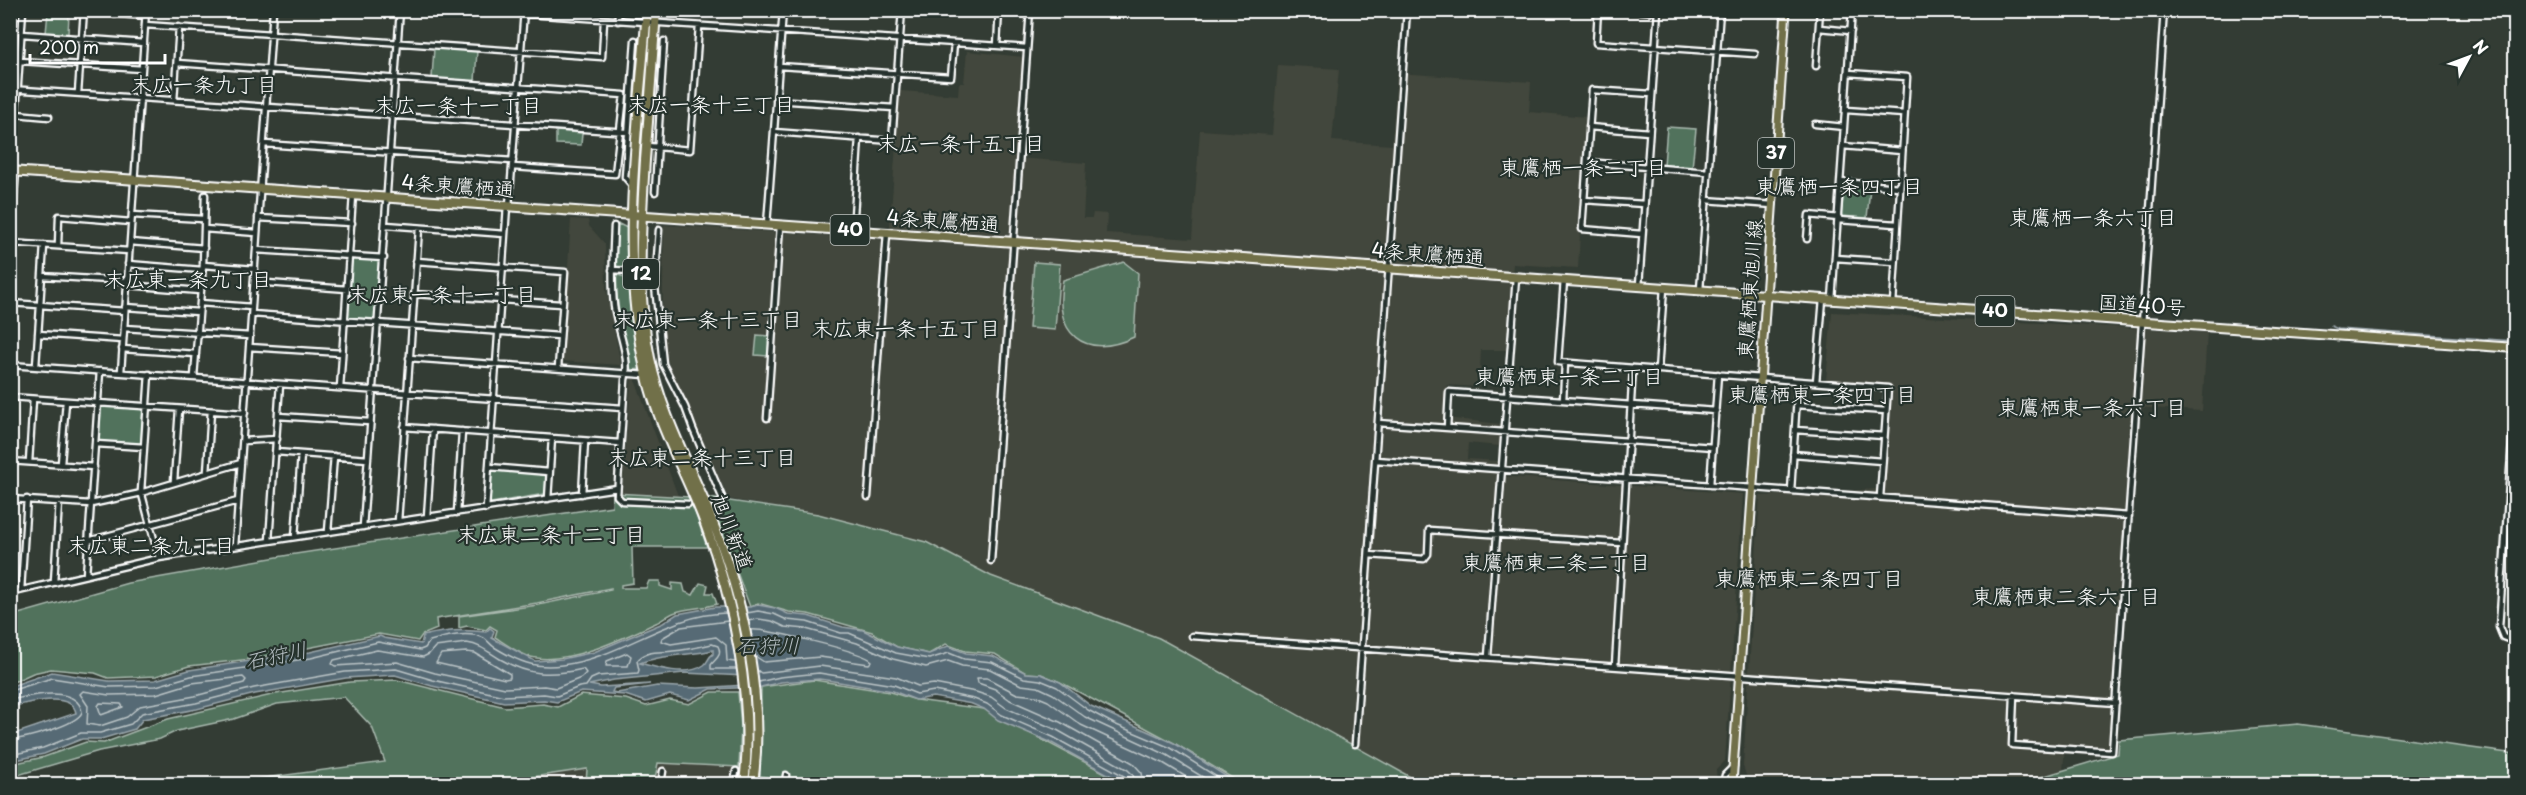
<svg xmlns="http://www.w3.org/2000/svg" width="2526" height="795" font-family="'Playpen Sans','Klee One',sans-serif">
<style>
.built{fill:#43473c}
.green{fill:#51725c;stroke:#a8b8ae;stroke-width:1.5}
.water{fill:#566b74;stroke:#9aa6ac;stroke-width:1.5;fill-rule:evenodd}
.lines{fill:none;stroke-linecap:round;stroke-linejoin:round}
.shore{stroke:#bbc4c7;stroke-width:1.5}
.stream{stroke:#9aa6ac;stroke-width:1.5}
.minor-casing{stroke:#fff;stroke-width:9}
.primary-casing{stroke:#fff;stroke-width:11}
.trunk-casing{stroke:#fff;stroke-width:12}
.minor{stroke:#26332d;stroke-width:4.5}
.primary{stroke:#716f4a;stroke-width:7}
.trunk{stroke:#716f4a;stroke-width:8}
.labels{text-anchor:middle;stroke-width:4.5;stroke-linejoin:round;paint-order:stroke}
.shield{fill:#26332d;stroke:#bec2c0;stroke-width:1.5}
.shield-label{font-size:18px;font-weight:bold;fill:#fff}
.street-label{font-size:20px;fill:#fff;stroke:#26332d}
.neighbourhood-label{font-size:21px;fill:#fff;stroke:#26332d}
.water-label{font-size:21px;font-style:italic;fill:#b3bcc0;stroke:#26332d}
</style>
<rect width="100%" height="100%" fill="#333c34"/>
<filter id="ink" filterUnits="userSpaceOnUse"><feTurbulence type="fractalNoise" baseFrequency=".0167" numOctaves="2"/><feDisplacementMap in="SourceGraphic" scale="12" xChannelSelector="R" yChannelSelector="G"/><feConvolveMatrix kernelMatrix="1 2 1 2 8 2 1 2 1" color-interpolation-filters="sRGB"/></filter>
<g filter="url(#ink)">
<!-- built -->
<path class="built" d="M 10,11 L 18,11 L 14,85 L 10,85 Z
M 967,51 L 1023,57 L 1015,158 L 1086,163 L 1083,218 L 1092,218 L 1093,213 L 1107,214 L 1106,233 L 1192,239 L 1200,130 L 1272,135 L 1278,65 L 1339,69 L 1332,141 L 1392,145 L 1397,73 L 1531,82 L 1529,112 L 1587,117 L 1578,268 L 1513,264 L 1506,350 L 1481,350 L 1479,387 L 1447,385 L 1445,418 L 1501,424 L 1500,446 L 1468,443 L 1467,459 L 1499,461 L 1499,476 L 1743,494 L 1725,761 L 1716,770 L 1717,784 L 1423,784 L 1159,638 L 991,576 L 926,542 L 818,514 L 729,499 L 673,378 L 662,340 L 664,225 L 889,239 L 900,91 L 958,95 L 959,83 L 964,83 Z
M 571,219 L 588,220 L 589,226 L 605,244 L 606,289 L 621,365 L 562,361 Z
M 1832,312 L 2207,332 L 2202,411 L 2132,407 L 2108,749 L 2065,746 L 2063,770 L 2018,784 L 1749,784 L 1743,766 L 1760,496 L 1879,489 L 1885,390 L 1826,381 Z
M 632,372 L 678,496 L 622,493 Z
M 657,763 L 735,766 L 819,784 L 654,784 Z
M 588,769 L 586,784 L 486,784 Z"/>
<!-- green -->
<path class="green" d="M 48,12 L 69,14 L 68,34 L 46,33 Z
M 434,48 L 477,51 L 475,81 L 432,78 Z
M 1667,127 L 1696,129 L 1692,168 L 1664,165 Z
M 556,131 L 582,133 L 581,145 L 556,144 Z
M 1844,186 L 1870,188 L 1867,218 L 1841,216 Z
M 619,224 L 627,228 L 627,264 L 625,268 L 617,268 L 615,265 L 617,227 Z
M 352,258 L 381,260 L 377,321 L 348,318 Z
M 1034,262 L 1060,264 L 1055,330 L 1029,328 Z
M 1124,262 L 1138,273 L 1134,337 C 1084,361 1052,333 1063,280 Z
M 618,275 L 628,278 L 632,322 L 642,369 L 631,370 L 621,329 L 615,279 Z
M 757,335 L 769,336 L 768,356 L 755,355 Z
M 101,406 L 143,409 L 141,444 L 99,441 Z
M 493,470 L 544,474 L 546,476 L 545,494 L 491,503 L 489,500 L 491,473 Z
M 613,493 L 690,497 L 707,547 L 632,547 L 633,583 L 621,585 L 621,588 L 646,588 L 649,581 L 660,581 L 660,586 L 672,590 L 672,583 L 683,584 L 685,592 L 693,595 L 700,583 L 708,585 L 706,593 L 713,593 L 717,604 C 704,608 687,608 676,612 C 669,614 663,620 656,623 C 623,638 574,663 536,658 C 522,656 506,644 495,637 L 497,630 L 490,626 L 486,630 L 467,626 L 459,628 L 459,616 L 538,605 L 611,590 L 611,588 L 537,603 L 436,619 L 437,629 L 422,635 L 418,641 L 379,634 L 251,659 L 189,666 L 156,676 L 108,678 L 95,673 L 51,669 L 33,673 L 11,683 L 11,616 L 128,583 L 289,555 L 612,506 Z
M 709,498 L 818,514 L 926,542 L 991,576 L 1159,638 L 1423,784 L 1242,784 L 1174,743 L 1060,682 L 1041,674 L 1026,673 L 995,654 L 965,651 L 946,644 L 929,654 L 897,647 L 872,632 L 808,614 L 789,612 L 758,603 L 750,607 Z
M 397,680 L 505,707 L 543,704 L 558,707 L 581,695 L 626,699 L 646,706 L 670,700 L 689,704 L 712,692 L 738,692 L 741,727 L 739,767 L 658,763 L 654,784 L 586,784 L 587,769 L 486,784 L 218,784 L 385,762 L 372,727 L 344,697 L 277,704 L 234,719 L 177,731 L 160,739 L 99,751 L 11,777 L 11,764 L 44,757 L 86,742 L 104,743 L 168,719 L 276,694 L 350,682 Z
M 814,680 L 890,692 L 916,700 L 984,709 L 1126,784 L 809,784 L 760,776 L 761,687 Z
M 2298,724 L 2515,754 L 2515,784 L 2018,784 L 2118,754 L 2119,740 Z"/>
<!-- water -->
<path class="water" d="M 758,605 L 775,608 L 788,614 L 808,616 L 843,627 L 863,630 L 897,647 L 929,654 L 948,646 L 966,653 L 993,656 L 1026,673 L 1041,674 L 1060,682 L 1091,706 L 1174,743 L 1238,784 L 1126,784 L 1050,742 L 998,720 L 984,709 L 972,704 L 933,697 L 916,700 L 893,691 L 833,681 L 819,679 L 781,682 L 761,687 L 711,689 L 689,700 L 670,695 L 646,702 L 625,695 L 581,692 L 557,702 L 544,700 L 504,702 L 432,686 L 395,675 L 346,678 L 255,694 L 197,709 L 143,719 L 135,729 L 101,739 L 82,739 L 44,754 L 11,761 L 11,735 L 76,713 C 72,691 26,703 11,707 L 11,686 L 52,672 L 109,681 L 155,680 L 189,670 L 310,652 L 380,636 L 384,638 L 421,644 L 423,636 C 444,630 464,629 486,632 L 490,628 L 494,631 L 492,638 L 535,661 L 562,659 L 594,652 L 663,623 L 677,614 L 715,607 L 750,607 ZM 713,650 L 713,654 C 708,657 708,662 704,665 C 688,677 657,668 640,663 C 662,654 689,656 713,650 ZM 684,673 L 745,676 L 748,681 L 746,685 L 698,688 L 657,686 L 617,693 L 612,692 L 614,688 L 650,684 L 601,687 L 589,685 L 614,680 Z"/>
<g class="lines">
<!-- shore -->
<path class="shore" d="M 747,613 L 758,611 L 774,614 L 787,620 L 807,622 L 841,633 L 849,633 L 896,653 L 929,659 L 949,653 L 964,659 L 992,662 L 1024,678 L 1040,680 L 1057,687 L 1088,710 L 1114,724 L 1171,748 L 1228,784
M 728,621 L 681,627 L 662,638 L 661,641 L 671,644 L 716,637 L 726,645 L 727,661 L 735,662
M 748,621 L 758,619 L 772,621 L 785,627 L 806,629 L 857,643 L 893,659 L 926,667 L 948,661 L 962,666 L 990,669 L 1021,685 L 1038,687 L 1053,694 L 1085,717 L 1167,755 L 1214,784
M 750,630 C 765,628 864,652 872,661 L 869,664 L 820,657 L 764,662 L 755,656
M 467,643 C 481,645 488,652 500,659 C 530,676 550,676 583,669 L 586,673 L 581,678 L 556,688 L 544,686 L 505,688 L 435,673 L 397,662 L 335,666 L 332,664 L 334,660 L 377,650 L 423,657 L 429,654 L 435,647 Z
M 466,652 L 475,653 L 510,674 L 510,678 L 505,679 L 436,663 L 441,654 Z
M 627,653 L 631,656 L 628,666 L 606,666 L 607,661 Z
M 757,670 L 761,673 L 820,666 L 896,677 L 918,686 L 934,684 L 976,692 L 991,697 L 1006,708 L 1057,730 L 1128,770 L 1133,775 L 1135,784
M 243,677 L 246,680 L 244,683 L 195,696 L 140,706 L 127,717 L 100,726 L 87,724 L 88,706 L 80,694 L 83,691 L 109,695 L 156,694 L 192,683 Z
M 759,682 L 780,677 L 819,673 L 894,685 L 917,694 L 934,691 L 974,699 L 987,704 L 1002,715 L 1053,737 L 1124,776 L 1128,784
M 10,691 L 52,678 L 109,687 L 156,686 L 191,676 L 311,658 L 378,642 L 420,650 L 425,648 L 430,641 C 444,636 469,631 484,638 C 487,640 490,644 494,647 C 517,661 534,669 562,665 C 621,658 667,614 726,613
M 10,700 C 29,696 77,684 82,712 C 78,725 24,739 10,740
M 100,703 L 121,704 L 123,707 L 101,715 L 98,706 Z
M 10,755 L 43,748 L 81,733 L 100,733 L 131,724 L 142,713 L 196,703 L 254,688 L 345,672 L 396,669 L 433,680 L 504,696 L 544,694 L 557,696 L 579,687 L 586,686 L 591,679 L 598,676 L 638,673 L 639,670 L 637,661 C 646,649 661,653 673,651 C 686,650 699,647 712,644 L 718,646 C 723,656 715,659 711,665 L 711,669 L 736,669
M 1144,784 L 1142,773 L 1133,763 L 1060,722 L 1010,700 L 995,689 L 978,683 L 977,678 L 987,678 L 1017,694 L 1036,696 L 1048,701 L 1081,725 L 1163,763 L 1198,784"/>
<!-- stream -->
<path class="stream" d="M 2331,326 L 2338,329 L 2515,341"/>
<!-- minor casing -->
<g class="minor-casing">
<path id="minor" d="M 63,10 L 146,16
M 468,10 L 1027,48
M 947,10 L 999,14
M 1598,10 L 1596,43 L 1755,54
M 1630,10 L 1658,12
M 618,21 L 618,10
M 145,25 L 602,57 L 604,20
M 1819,28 L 1851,31
M 22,34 L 144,43
M 997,46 L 999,10
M 20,61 L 142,69
M 177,63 L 624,95 L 615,174 L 513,167
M 779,66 L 951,77 L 954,43
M 1816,66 L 1820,10
M 1848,73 L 1907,77 L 1893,304
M 10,89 L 628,132
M 78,93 L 84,10
M 174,100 L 179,27
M 776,100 L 894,108
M 1846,110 L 1904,114
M 16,114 L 49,117
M 1815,124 L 1844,127
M 1589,127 L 1649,132
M 774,132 L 892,141 L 902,10
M 264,144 L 513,161
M 647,146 L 690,150 L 699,26
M 1843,146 L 1902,151
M 1587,162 L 1708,172
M 12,171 L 23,10
M 1841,182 L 1899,187
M 632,185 L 625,177 L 635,40
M 655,192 L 664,41
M 1584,200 L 1644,204
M 1706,200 L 1773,205
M 509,206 L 524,10
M 132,215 L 203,219
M 258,218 L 352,223
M 1838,220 L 1897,224
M 386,225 L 505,234
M 767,225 L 783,10
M 614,226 C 613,253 611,279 614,306 C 617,329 631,357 625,380 L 617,496 L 622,501 L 688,504
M 204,229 L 257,233
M 659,230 L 655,286 L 663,364 L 685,407 L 693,429 L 722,497 L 723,505 L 717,504
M 853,231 L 859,138
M 1642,234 L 1582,229 L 1592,90 L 1652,94
M 1807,239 L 1809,215 L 1839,218
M 130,242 L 204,248
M 10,243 L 129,251
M 10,245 L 16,171
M 58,246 L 59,216 L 131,222
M 256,250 L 384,258
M 1835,258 L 1895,262
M 416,261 L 565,272 L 558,368
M 128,264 L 202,270
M 203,265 L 255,269
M 642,269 L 655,286
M 612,270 L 633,271
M 42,276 L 127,281
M 1564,280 L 1558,362 L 1888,388 L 1880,497
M 254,282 L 347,289
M 127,285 L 200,291
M 1639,286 L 1658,10
M 1700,290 L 1720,10
M 414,294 L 561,304
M 1832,300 L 1852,10
M 10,303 L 125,311
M 200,303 L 252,307
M 125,307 L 199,312
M 252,314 L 559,336
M 124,328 L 250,336
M 38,334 L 123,340
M 249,347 L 342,353
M 122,349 L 196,354
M 409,358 L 646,375
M 2516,362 L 2515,398 L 2499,627 L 2503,637 L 2516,642
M 10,365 L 623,408
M 36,366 L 44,245
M 1658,370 L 1664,288
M 121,372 L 146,10
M 149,374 L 141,491 L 159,558
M 194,377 L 203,265 L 205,195
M 1816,382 L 1823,299
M 340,388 L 353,195
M 10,397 L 245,413
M 1563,400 L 1565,363
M 1796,405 L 1886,411
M 278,416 L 370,422
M 767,418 L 780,226
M 1378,423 L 1713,447
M 404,427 L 620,443
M 1447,428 L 1449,392 L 1716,411
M 1795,430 L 1884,436
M 243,441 L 277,439
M 96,444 L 144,447
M 276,452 L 368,459
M 1793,454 L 1882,461
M 1376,460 L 2129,516
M 10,461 L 94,467
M 29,462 L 33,399
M 61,464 L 66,401
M 489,467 L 549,472
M 207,472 L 211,411
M 174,481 L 179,409
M 1710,485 L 1718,374
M 1791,491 L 1798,381
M 582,494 L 585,441
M 868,497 L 887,233
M 10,499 L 91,504 L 137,494 L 241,463
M 548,499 L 552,438
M 486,509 L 507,206
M 457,513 L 462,431
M 427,517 L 433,429
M 398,521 L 419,229
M 363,527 L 400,10
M 328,532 L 334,456
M 295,537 L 301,454
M 88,541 L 238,501
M 269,541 L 280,384
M 235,546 L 273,10
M 1369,555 L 1424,559 L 1428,554 L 1429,530 L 1622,543
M 991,561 L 1030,10
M 86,575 L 100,371
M 54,582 L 59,502
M 21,590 L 27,499
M 10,593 L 159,558 L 617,488
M 1192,636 L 2116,703
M 1488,657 L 1516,277
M 1615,666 L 1633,368
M 2014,695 L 2012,745 L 2112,752 L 2164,10
M 1355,744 L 1407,10
M 661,784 L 663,771
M 734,784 L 736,771
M 785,784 L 786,775
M 1723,784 L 1725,775 L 1734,766"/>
</g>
<!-- primary casing -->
<g class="primary-casing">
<path id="primary" d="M 1732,784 L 1786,10"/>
</g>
<!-- trunk casing -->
<g class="trunk-casing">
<path id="trunk" d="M 647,10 C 638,128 618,257 646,373 C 658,426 685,471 704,521 C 734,600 754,700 744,784
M 656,10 C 653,60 649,110 645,160 C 641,226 636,293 650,358 C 662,416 690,465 711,518 C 744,598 765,699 753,784
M 10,171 L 2516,348"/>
</g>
<!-- minor -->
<use href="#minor" class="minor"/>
<!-- primary -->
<use href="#primary" class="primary"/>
<!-- trunk -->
<use href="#trunk" class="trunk"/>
</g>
</g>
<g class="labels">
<!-- shield labels -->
<g class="shield">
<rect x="1758" y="138" width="36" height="30" rx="4.5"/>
<rect x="830.5" y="215" width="39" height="30" rx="4.5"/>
<rect x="623" y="259" width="36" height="30" rx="4.5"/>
<rect x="1975.5" y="296" width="39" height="30" rx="4.5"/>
</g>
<g class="shield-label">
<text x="1776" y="159">37</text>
<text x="850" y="236">40</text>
<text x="641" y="280">12</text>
<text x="1995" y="317">40</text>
</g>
<!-- street labels -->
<g class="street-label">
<text transform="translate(458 186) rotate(4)" y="7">4条東鷹栖通</text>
<text transform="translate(943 221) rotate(4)" y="7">4条東鷹栖通</text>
<text transform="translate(1428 254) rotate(4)" y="7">4条東鷹栖通</text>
<text transform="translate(1750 289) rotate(-86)" y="7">東鷹栖東旭川線</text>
<text transform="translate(2142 305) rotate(4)" y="7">国道40号</text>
<text transform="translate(732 532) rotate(69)" y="7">旭川新道</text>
</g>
<!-- neighbourhood labels -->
<g class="neighbourhood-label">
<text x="204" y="92">末広一条九丁目</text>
<text x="711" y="112">末広一条十三丁目</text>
<text x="458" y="113">末広一条十一丁目</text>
<text x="961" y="151">末広一条十五丁目</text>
<text x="1583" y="175">東鷹栖一条二丁目</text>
<text x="1839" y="194">東鷹栖一条四丁目</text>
<text x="2093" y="225">東鷹栖一条六丁目</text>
<text x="188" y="287">末広東一条九丁目</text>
<text x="442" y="302">末広東一条十一丁目</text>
<text x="708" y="327">末広東一条十三丁目</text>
<text x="906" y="336">末広東一条十五丁目</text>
<text x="1569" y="384">東鷹栖東一条二丁目</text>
<text x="1822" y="402">東鷹栖東一条四丁目</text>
<text x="2092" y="415">東鷹栖東一条六丁目</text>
<text x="702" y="465">末広東二条十三丁目</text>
<text x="551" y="542">末広東二条十二丁目</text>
<text x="151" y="553">末広東二条九丁目</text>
<text x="1556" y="570">東鷹栖東二条二丁目</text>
<text x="1809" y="586">東鷹栖東二条四丁目</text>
<text x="2066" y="604">東鷹栖東二条六丁目</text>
</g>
<!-- water labels -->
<g class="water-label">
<text x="768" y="653">石狩川</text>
<text transform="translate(276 656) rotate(-12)" y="7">石狩川</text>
</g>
</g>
<!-- margin -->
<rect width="2526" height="795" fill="none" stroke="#26332d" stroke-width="36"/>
<rect x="18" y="18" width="2490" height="759" fill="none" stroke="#fff" stroke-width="2" filter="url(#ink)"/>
<!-- north arrow -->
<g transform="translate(2469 57) rotate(49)" stroke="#26332d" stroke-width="4.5" paint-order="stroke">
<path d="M0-4.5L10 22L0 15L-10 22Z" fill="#ffffff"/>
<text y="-9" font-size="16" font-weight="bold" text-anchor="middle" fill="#ffffff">N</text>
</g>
<!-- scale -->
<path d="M30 54v9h135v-9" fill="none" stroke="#ffffff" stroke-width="3"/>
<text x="39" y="54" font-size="18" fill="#ffffff" stroke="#26332d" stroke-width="4.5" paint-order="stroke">200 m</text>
</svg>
